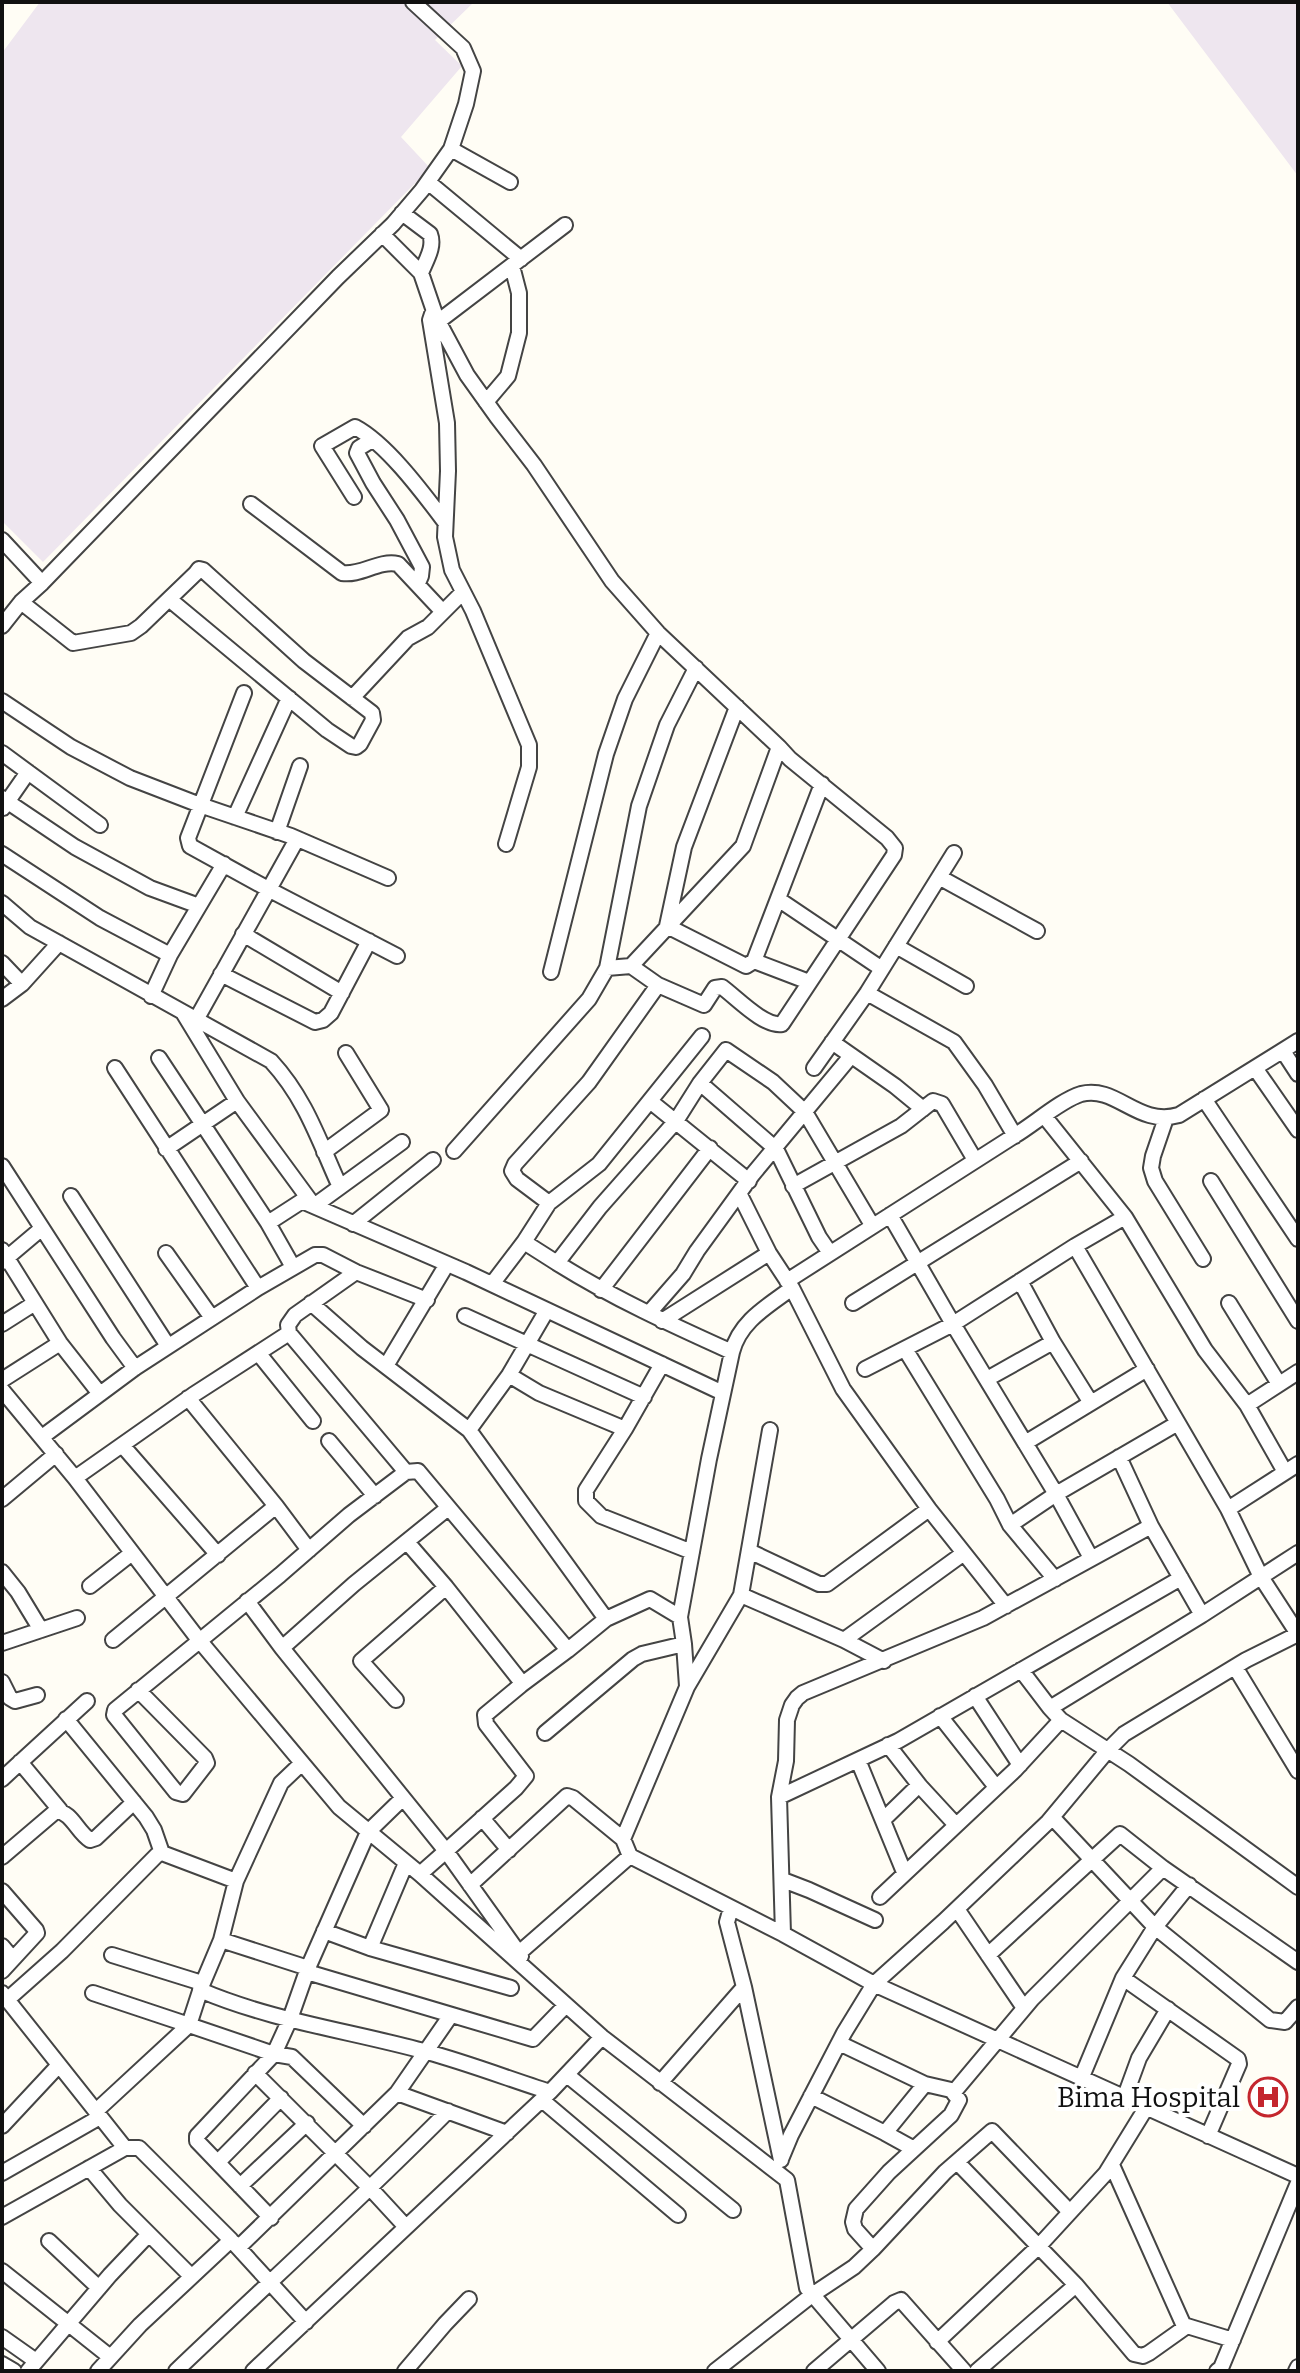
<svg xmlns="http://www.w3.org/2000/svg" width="1300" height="2373" font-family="Bitter,serif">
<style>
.industrial{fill:#eee6ef}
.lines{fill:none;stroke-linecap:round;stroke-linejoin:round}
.minor-casing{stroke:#444;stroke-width:18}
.minor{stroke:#fff;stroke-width:14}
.labels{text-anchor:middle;stroke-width:8;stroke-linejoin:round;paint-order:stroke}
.poi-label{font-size:28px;fill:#111;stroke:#fff;text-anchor:end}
</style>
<rect width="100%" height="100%" fill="#fffdf5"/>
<!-- industrial -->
<path class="industrial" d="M 40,2 L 474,2 L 435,40 L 462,66 L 401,137 L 430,168 L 43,562 L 2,521 L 2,53 Z
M 1167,2 L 1298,2 L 1298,176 Z"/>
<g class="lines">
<!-- minor casing -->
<g class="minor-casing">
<path id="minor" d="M 451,149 L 510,182
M 428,182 L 521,259
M 402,213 L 430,234 C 435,247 426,260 421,273
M 382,234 L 421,273 L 436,317 L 467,375 L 497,417 L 534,465 L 612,581 L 658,633 L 779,747 L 743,846 L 631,966 L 658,985 L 589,1082 L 515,1164 L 512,1171 L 517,1179 L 549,1203 L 524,1242 L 557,1263
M 432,314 L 430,320 L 447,423 L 448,471 L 445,537 L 452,570 L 473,611 L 529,745 L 529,767 L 506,844
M 439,321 L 565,225
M 486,402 L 508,376 L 519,333 L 519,293 L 512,266
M 372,440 L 359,448 L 357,453 L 373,483 L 397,520 L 422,567 L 421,576 L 418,583
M 354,497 L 322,446 L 355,427 C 387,444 423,493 445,522
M 251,504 L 342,573 C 361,576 378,560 398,564 L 443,612
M 2,540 L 42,583 L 338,277 L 393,224 L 422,190 L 451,149 L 466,104 L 473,71 L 463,48 L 413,2
M 21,602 L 73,643 L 131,633 L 141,626 L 196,573 L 199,569 L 203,570 L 304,661 L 372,713 L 373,720 L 360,744 L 356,747 L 351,746 L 327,730 L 169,599
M 2,626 L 21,602 L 42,583
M 244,693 L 188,838 L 190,846 L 268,889 L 397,956
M 352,698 L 408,638 L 428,627 L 463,592
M 2,701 L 71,747 L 130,778 L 200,805 L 291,836 L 388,878
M 737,707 L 684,847 L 667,926 L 746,966 L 754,961
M 2,753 L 100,825
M 2,798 L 75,847 L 150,888 L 199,906
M 3,808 L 28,772
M 235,817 L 289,698
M 277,832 L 300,766
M 2,854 L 100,918 L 170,955
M 939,877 L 1037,931
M 778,899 L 882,969
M 2,903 L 30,927 L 271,1061 C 306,1099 319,1141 340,1187
M 243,934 L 342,993
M 896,946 L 966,986
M 2,963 L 22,984
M 631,966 L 607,968 L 639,806 L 667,725 L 696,668
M 551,972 L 606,754 L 625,699 L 658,633
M 221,974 L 315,1022 L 323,1020 L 331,1013 L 369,941
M 809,982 L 754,961 L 822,784
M 658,985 L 704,1005 L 715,988 L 722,987 C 737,998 764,1027 782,1024 L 894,855 L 895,848 L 887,838 L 790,759 L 779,747
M 867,993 L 954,1042 L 985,1085 L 1015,1136
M 151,996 L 170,955 L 224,864
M 2,999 L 22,984 L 59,943
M 184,1014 L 237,1101
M 196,1020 L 297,839
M 832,1042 L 895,1086 L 923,1109
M 1283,1051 L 1298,1074
M 159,1058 L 268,1223
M 115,1068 L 258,1288
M 814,1068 L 867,993 L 954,853
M 1255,1068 L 1298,1130
M 700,1083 L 776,1149 L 819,1237 L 830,1253
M 1204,1099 L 1298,1239
M 650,1101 L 749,1181
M 1045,1117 L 1125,1217 L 1075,1246 L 1228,1509
M 1166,1118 L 1153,1156 L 1151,1168 L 1155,1181 L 1203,1259
M 166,1149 L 237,1101 L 314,1206 L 402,1142
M 454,1151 L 589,999 L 607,968
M 324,1152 L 381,1110 L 346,1053
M 2,1166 L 113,1338 L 135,1368
M 1211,1181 L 1298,1321
M 793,1186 L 901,1126 L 933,1101 L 942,1104 L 975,1160
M 740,1195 L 769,1253 L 792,1288 L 843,1389 L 929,1509 L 1006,1606
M 71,1196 L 168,1346
M 549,1203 L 599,1164 L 702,1036
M 890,1215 L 953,1324 L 1075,1246
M 1125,1217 L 1205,1350 L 1247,1405 L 1285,1472
M 353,1224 L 433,1160
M 2,1250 L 60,1343 L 100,1394
M 166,1253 L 212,1318
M 2,1262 L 41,1229
M 293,1267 L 268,1223 L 302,1201 L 466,1272 L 723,1393
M 356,1272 L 295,1315 L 288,1325 L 289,1333 L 406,1472
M 787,1281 C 863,1233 938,1184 1014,1136 C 1033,1125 1061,1100 1081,1094 C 1117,1085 1137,1127 1179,1115 L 1298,1041
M 1020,1281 L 1053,1342 L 1091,1403
M 492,1284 L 524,1242
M 601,1290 L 710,1148
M 311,1303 L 362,1348 L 469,1430 L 606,1619
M 853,1303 L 1081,1161
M 1229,1303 L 1279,1384
M 649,1313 L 683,1274 L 697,1251 L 753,1174 L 851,1056
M 465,1316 L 644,1397
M 662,1321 L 769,1253
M 2,1324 L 35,1303
M 905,1349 L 997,1499 L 1010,1525 L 1055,1579
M 732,1352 C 740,1321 768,1306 792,1288
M 259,1354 L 313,1421
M 662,1364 L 625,1429 L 586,1490 L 586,1501 L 601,1516 L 692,1552
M 386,1366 L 447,1264
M 865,1369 L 953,1324 L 1056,1494 L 1178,1423
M 509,1375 L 539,1393 L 625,1429
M 987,1379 L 1053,1342
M 2,1380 L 60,1343
M 2,1390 L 75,1478 L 199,1640 L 339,1807 L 420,1874 L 602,2037 L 787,2180 L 807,2288 L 878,2371
M 188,1398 L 276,1506 L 309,1550
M 1247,1405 L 1298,1372
M 469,1430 L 509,1375 L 547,1310
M 42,1437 L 135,1368 L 258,1288 L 315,1255 L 323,1255 L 356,1272 L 427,1300
M 329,1441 L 375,1496
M 1025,1443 L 1147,1369
M 122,1445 L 218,1555
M 1119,1457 L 1151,1526
M 1298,1464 L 1228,1509 L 1261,1577 L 1298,1634
M 75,1478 L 193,1395 L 289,1333
M 2,1499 L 56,1454
M 1010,1525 L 1056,1494 L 1091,1558
M 407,1542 L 446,1587 L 522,1683
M 749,1551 L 819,1584 L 827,1584 L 929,1509
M 2,1572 L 18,1592 L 41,1630
M 90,1586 L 132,1553
M 741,1595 L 770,1430
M 247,1601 L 282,1648 L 354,1584 L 448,1508
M 113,1640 L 276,1506
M 844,1640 L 964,1553
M 2,1643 L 77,1618
M 282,1648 L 446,1851 L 420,1874
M 568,1650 L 606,1619 L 650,1599 L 680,1617
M 884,1661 L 844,1640 L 741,1595 L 687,1687 L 623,1839 L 630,1856 L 783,1934 L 779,1797 L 786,1761 L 787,1720 L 792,1705 L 797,1698 L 803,1693 L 983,1618 L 1151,1526 L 1202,1615 L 1298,1553
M 1235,1667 L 1298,1771
M 1021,1670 L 1050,1708 L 1202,1615
M 2,1682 L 10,1698 L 15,1701 L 37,1695
M 687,1686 L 684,1644 L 680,1617 L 709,1459 L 732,1352 C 672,1325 613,1298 557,1263 L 600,1207 L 676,1121 L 700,1083 L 726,1050 L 773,1082 L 805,1112 L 872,1225
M 138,1690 L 205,1758 L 207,1763 L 183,1794 L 176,1792 L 114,1715 L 115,1710 L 280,1575 L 349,1515 L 406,1472 L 418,1471 L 568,1650 L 521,1685 L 485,1715 L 486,1724 L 526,1776 L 516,1788 L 446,1851 L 521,1956
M 975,1696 L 1020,1765
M 396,1700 L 361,1661 L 446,1587
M 1050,1708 L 1061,1720 L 1129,1764 L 1298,1887
M 940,1716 L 996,1787
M 66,1719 L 146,1817 L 154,1830 L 162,1853
M 545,1733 L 633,1659 L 642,1654 L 684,1644
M 888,1745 L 920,1786 L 956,1825
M 858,1760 L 904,1872
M 20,1762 L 60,1810
M 2,1779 L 87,1701
M 779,1797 L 898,1741 L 1181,1578
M 1052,1817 L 1155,1927 L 1270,2020 L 1285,2022 L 1298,2007
M 482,1818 L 509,1850
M 883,1820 L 919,1785
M 2,1857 L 56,1811 C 72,1812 77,1832 90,1840 L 96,1838 L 134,1802
M 783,1880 L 809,1890 L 875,1920
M 470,1885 L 567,1796 L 573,1798 L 623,1839
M 2,1891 L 36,1930 L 37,1933 L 2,1971
M 880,1897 L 1015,1770 L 1061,1720
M 731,1908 L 727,1922 L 744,1987 L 781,2160
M 957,1909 L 1024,2008
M 324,1931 L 370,1948 L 511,1988
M 783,1934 L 874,1984 L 1298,2176
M 221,1940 L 236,1881 L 281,1783 L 302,1763
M 2,1946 L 13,1959
M 370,1948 L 406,1863
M 519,1953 L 630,1856
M 112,1955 L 202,1983
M 988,1955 L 1120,1834 L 1163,1868 L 1298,1962
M 307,1972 L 533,2039 L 566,2005
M 1123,1978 L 1238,2059 L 1239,2064 L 1208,2136
M 200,1990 C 272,2021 351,2031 427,2052 C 468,2063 509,2079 550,2092
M 2,1993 L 125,2148 L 139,2148 L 231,2240 L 140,2325 L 98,2371
M 93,1993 L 189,2025 L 202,1985 L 221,1940 L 308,1968 L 368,1832 L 403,1798
M 8,1999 L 62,1951 L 157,1855 L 162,1853 L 236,1881
M 839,2043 L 925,2084 L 951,2090 L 959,2100 L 951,2115 L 889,2172 L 856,2209 L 853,2222 L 855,2229 L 873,2249
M 255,2073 L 371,2189 L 406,2227
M 567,2075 L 733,2210
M 1081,2079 L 1123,1978 L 1155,1927 L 1189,1885
M 660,2083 L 744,1987
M 954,2092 L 1032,1999 L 1163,1868
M 397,2093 L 451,2015
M 811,2096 L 885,2133 L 914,2149
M 1124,2099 L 1139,2058 L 1168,2009
M 542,2100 L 678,2215
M 96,2111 L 189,2025 L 274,2054 L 290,2019 L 308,1968
M 2,2126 L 59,2065
M 885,2133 L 925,2084
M 781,2159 L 791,2135 L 844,2033 L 874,1984 L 943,1922 L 1048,1822 L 1108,1750 L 1124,1734 L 1246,1660 L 1298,1634
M 218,2162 L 281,2098
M 957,2162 L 1076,2285 L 1134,2354 L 1143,2356 L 1149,2353 L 1187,2326 L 1233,2340
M 1112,2165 L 1184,2326
M 89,2168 L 120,2205 L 190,2275
M 2,2173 L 100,2117
M 240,2186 L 307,2123
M 2,2217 L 125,2148
M 271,2218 L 197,2141 L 197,2136 L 274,2054 L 292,2057 L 364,2126
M 49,2241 L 99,2288
M 233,2242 L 306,2322
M 239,2247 L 397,2093 L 507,2133
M 2,2271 L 109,2356
M 2,2337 L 36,2361
M 937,2342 L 1038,2247 L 1106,2173 L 1146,2108
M 2,2364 L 14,2371
M 28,2371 L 110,2275 L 149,2234
M 176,2371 C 267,2284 360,2200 448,2111
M 253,2371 L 550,2092 L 602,2037
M 405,2371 L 445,2324 L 469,2299
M 715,2371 L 812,2295 L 854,2267 L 873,2249 L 945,2172 L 992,2131 L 1070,2212
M 814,2371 L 894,2303 L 901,2300 L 964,2371
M 977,2371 L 1076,2285
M 1217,2371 L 1221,2368 L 1298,2183
M 1296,2371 L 1298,2367"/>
</g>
<!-- minor -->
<use href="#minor" class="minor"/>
</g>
<!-- icons -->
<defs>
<g id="hospital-ring" transform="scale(2)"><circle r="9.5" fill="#fff" stroke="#c4262e" stroke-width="1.5"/><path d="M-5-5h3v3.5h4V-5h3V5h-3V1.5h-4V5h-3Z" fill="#c4262e"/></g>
</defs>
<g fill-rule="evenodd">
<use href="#hospital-ring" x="1268" y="2097"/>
</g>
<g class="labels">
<!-- poi labels -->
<g class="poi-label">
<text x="1240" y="2107">Bima Hospital</text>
</g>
</g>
<!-- border -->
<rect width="1300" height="2373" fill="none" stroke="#111111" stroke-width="8"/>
</svg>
